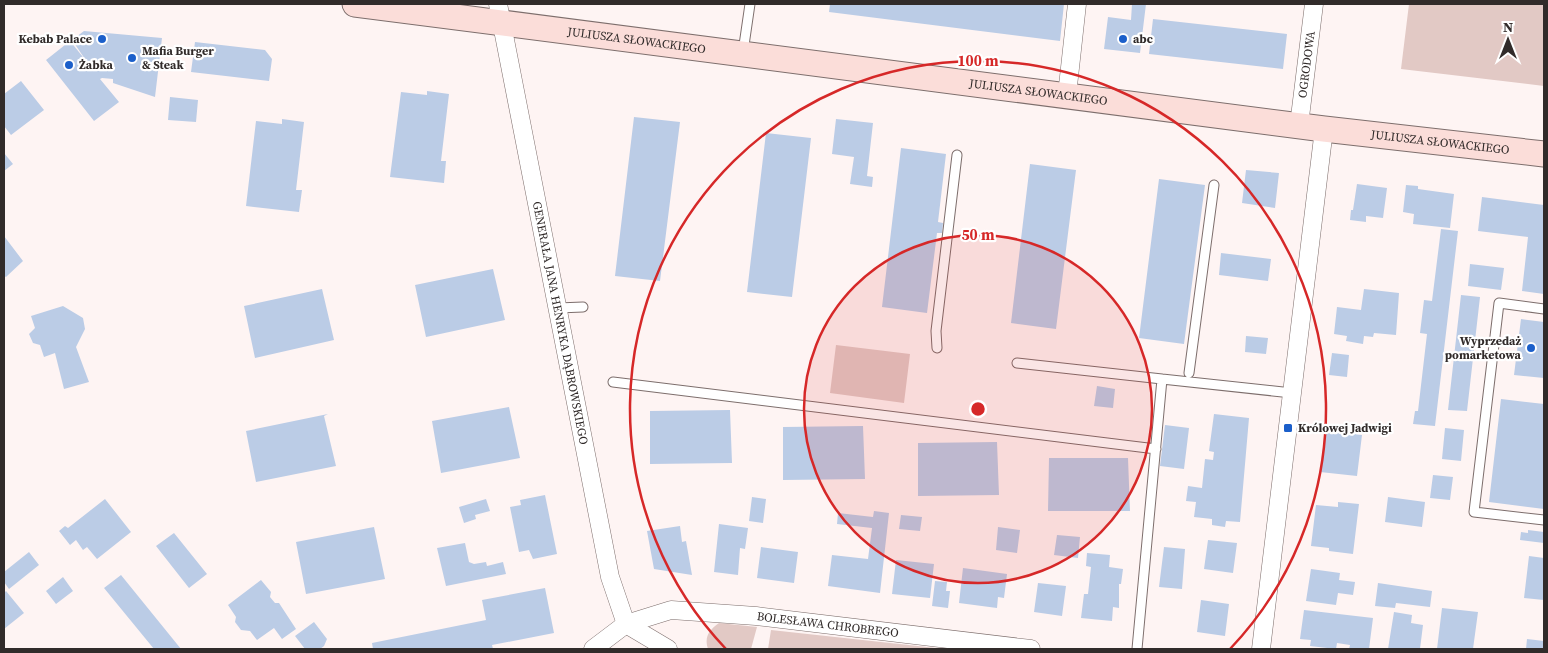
<svg xmlns="http://www.w3.org/2000/svg" width="1548" height="653" font-family="'Source Serif 4',serif">
<style>
.green{fill:#e2c9c5}
.building{fill:#bbcce6}
.lines{fill:none;stroke-linecap:round;stroke-linejoin:round}
.lane-casing{stroke:#7d6e6c;stroke-width:11}
.street-casing{stroke:#7d6e6c;stroke-width:19}
.secondary-casing{stroke:#7d6e6c;stroke-width:27}
.lane{stroke:#fff;stroke-width:9}
.street{stroke:#fff;stroke-width:18}
.secondary{stroke:#fbddd9;stroke-width:25}
.ring{fill:none;stroke:#d62828;stroke-width:2.5}
.poi-dot{fill:#1b5fca;stroke:#fff;stroke-width:2}
.labels{text-anchor:middle;stroke-width:4.5;stroke-linejoin:round;paint-order:stroke}
.poi-label{font-size:12px;font-weight:bold;fill:#312b2a;stroke:#fff;text-anchor:start}
.street-label{font-size:12px;fill:#312b2a;stroke:#fff}
.centre{fill:#d62828;stroke:#fff;stroke-width:2.5}
.ring-label{font-size:15px;text-anchor:middle;font-weight:bold;fill:#d62828;stroke:#fff;stroke-width:4.5;stroke-linejoin:round;paint-order:stroke}
</style>
<rect width="100%" height="100%" fill="#fef4f3"/>
<!-- green -->
<path class="green" d="M 1409,4 L 1544,4 L 1544,86 L 1401,69 Z
M 836,345 L 910,354 L 904,403 L 830,393 Z
M 719,623 L 757,627 L 751,649 L 708,649 C 704,637 709,630 719,623 Z
M 771,630 L 945,649 L 768,649 Z"/>
<!-- building -->
<path class="building" d="M 830,4 L 1064,4 L 1060,41 L 829,12 Z
M 1132,4 L 1146,4 L 1140,53 L 1104,49 L 1108,17 L 1131,20 Z
M 1153,19 L 1287,34 L 1283,69 L 1149,54 Z
M 84,31 L 162,38 L 155,97 L 113,83 L 113,79 L 102,78 L 100,79 L 119,102 L 94,121 L 46,60 L 70,41 L 87,62 L 72,40 Z
M 195,42 L 265,50 L 272,59 L 269,81 L 191,72 Z
M 21,81 L 44,110 L 11,135 L 4,126 L 4,94 Z
M 427,91 L 449,94 L 441,161 L 446,161 L 444,183 L 390,177 L 401,92 L 427,95 Z
M 170,97 L 198,100 L 196,122 L 168,120 Z
M 634,117 L 680,122 L 660,281 L 615,276 Z
M 282,119 L 304,122 L 296,190 L 302,190 L 299,212 L 246,206 L 256,121 L 282,124 Z
M 836,119 L 873,123 L 867,176 L 873,177 L 872,187 L 850,184 L 854,157 L 832,154 Z
M 766,133 L 811,138 L 792,297 L 747,292 Z
M 901,148 L 946,154 L 938,222 L 943,223 L 942,233 L 937,233 L 927,313 L 882,307 Z
M 4,153 L 13,164 L 4,171 Z
M 1030,164 L 1076,170 L 1056,329 L 1011,323 Z
M 1246,170 L 1279,173 L 1275,208 L 1242,203 Z
M 1159,179 L 1205,185 L 1184,344 L 1139,338 Z
M 1357,184 L 1387,188 L 1383,218 L 1366,216 L 1366,222 L 1350,220 L 1351,210 L 1353,210 Z
M 1406,185 L 1418,186 L 1418,189 L 1454,194 L 1450,228 L 1413,224 L 1414,214 L 1403,212 Z
M 1482,197 L 1544,205 L 1544,294 L 1522,291 L 1528,237 L 1478,231 Z
M 1441,229 L 1458,231 L 1435,426 L 1413,424 L 1415,411 L 1418,411 L 1427,334 L 1420,333 L 1424,300 L 1432,301 Z
M 4,236 L 23,261 L 6,277 L 4,276 Z
M 1221,253 L 1271,259 L 1268,281 L 1219,275 Z
M 1470,264 L 1504,268 L 1501,290 L 1468,286 Z
M 493,269 L 505,320 L 426,337 L 415,285 Z
M 322,289 L 334,340 L 255,358 L 244,306 Z
M 1364,289 L 1399,293 L 1396,335 L 1374,333 L 1373,337 L 1364,336 L 1363,344 L 1346,341 L 1347,336 L 1334,334 L 1337,307 L 1361,310 Z
M 1461,295 L 1480,297 L 1467,411 L 1448,410 Z
M 63,306 L 83,318 L 85,329 L 76,347 L 89,382 L 64,389 L 55,353 L 44,357 L 40,345 L 33,343 L 29,334 L 35,328 L 31,316 Z
M 1521,319 L 1544,322 L 1544,378 L 1514,375 Z
M 1246,336 L 1268,338 L 1266,354 L 1245,352 Z
M 1332,353 L 1349,355 L 1347,377 L 1329,375 Z
M 1097,386 L 1115,389 L 1113,408 L 1094,406 Z
M 1501,399 L 1544,404 L 1544,509 L 1489,502 Z
M 509,407 L 520,458 L 441,473 L 432,421 Z
M 730,410 L 732,463 L 650,464 L 650,411 Z
M 328,414 L 324,416 L 336,466 L 256,482 L 246,431 Z
M 1214,414 L 1249,418 L 1240,522 L 1226,521 L 1225,527 L 1212,525 L 1212,519 L 1194,517 L 1196,502 L 1186,501 L 1188,486 L 1202,488 L 1205,459 L 1213,460 L 1214,452 L 1209,451 Z
M 1165,425 L 1189,428 L 1184,469 L 1160,466 Z
M 863,426 L 865,479 L 783,480 L 783,427 Z
M 1445,428 L 1464,430 L 1461,461 L 1442,459 Z
M 1325,430 L 1362,435 L 1357,476 L 1320,472 Z
M 997,442 L 999,495 L 918,496 L 918,443 Z
M 1049,458 L 1128,458 L 1130,511 L 1048,511 Z
M 1433,475 L 1453,477 L 1450,500 L 1430,498 Z
M 545,495 L 557,554 L 533,559 L 529,550 L 519,552 L 510,507 L 521,505 L 520,500 Z
M 752,497 L 766,499 L 763,523 L 749,521 Z
M 1388,497 L 1425,502 L 1422,527 L 1385,522 Z
M 105,499 L 131,532 L 97,559 L 87,547 L 83,550 L 76,540 L 70,545 L 59,531 L 65,526 L 68,528 Z
M 486,499 L 490,511 L 475,515 L 476,519 L 464,523 L 459,507 Z
M 1338,502 L 1359,504 L 1353,554 L 1329,551 L 1329,548 L 1311,546 L 1316,505 L 1338,507 Z
M 874,511 L 889,513 L 880,593 L 828,586 L 832,555 L 868,559 L 872,528 L 837,524 L 838,513 L 873,517 Z
M 901,515 L 922,517 L 920,531 L 899,529 Z
M 719,524 L 748,528 L 745,549 L 740,548 L 738,575 L 714,572 Z
M 680,526 L 682,542 L 686,541 L 692,575 L 654,569 L 647,531 Z
M 374,527 L 385,579 L 306,594 L 296,542 Z
M 998,527 L 1020,530 L 1017,553 L 996,550 Z
M 1528,530 L 1544,532 L 1544,543 L 1520,540 L 1521,532 L 1528,533 Z
M 174,533 L 207,574 L 189,588 L 156,546 Z
M 1057,535 L 1080,537 L 1078,558 L 1054,555 Z
M 1208,540 L 1237,543 L 1233,573 L 1204,569 Z
M 465,543 L 469,562 L 474,564 L 486,562 L 487,566 L 503,562 L 506,574 L 446,586 L 437,548 Z
M 761,547 L 798,552 L 794,583 L 757,578 Z
M 1164,547 L 1185,549 L 1182,589 L 1159,587 Z
M 29,552 L 39,565 L 9,589 L 4,582 L 4,572 Z
M 1087,553 L 1110,555 L 1109,567 L 1123,569 L 1121,584 L 1119,584 L 1119,608 L 1113,607 L 1112,621 L 1081,618 L 1084,594 L 1088,594 L 1091,567 L 1086,566 Z
M 1529,556 L 1544,558 L 1544,600 L 1524,598 Z
M 896,560 L 934,564 L 930,598 L 892,594 Z
M 963,568 L 1007,574 L 1004,598 L 998,597 L 997,608 L 959,603 Z
M 1311,569 L 1340,573 L 1339,580 L 1355,582 L 1353,595 L 1338,593 L 1336,605 L 1306,601 Z
M 121,575 L 181,649 L 154,649 L 104,588 Z
M 63,577 L 73,591 L 56,604 L 46,591 Z
M 261,580 L 271,592 L 270,597 L 275,603 L 279,603 L 296,629 L 282,639 L 274,628 L 257,640 L 250,631 L 241,630 L 235,622 L 236,617 L 228,605 Z
M 935,581 L 947,582 L 946,591 L 950,591 L 948,608 L 932,606 Z
M 1038,583 L 1066,586 L 1062,616 L 1034,612 Z
M 1378,583 L 1432,591 L 1430,607 L 1396,603 L 1395,608 L 1375,606 Z
M 545,588 L 554,633 L 492,645 L 493,649 L 373,649 L 372,643 L 486,620 L 482,600 Z
M 6,591 L 24,613 L 4,629 L 4,593 Z
M 1201,600 L 1229,604 L 1225,636 L 1197,632 Z
M 1442,608 L 1478,612 L 1473,649 L 1437,649 Z
M 1304,610 L 1373,618 L 1369,649 L 1349,649 L 1350,645 L 1337,643 L 1336,649 L 1310,646 L 1311,640 L 1300,639 Z
M 1394,612 L 1412,615 L 1411,623 L 1423,625 L 1420,649 L 1388,649 Z
M 314,622 L 327,639 L 324,646 L 320,649 L 305,649 L 295,636 Z
M 1527,639 L 1544,641 L 1544,649 L 1526,649 Z"/>
<g class="lines">
<!-- lane casing -->
<g class="lane-casing">
<path id="lane" d="M 743,52 L 750,4
M 558,308 L 583,307
M 1544,309 L 1499,303 L 1474,512 L 1544,520
M 937,348 L 936,331 L 957,155
M 1017,363 L 1162,379
M 1189,373 L 1214,185
M 613,382 L 1156,449
M 1137,649 L 1162,379 L 1292,393"/>
</g>
<!-- street casing -->
<g class="street-casing">
<g id="street">
<path id="s1" d="M 498,4 L 610,577 L 626,624"/>
<path d="M 1067,95 L 1077,4"/>
<path id="s2" d="M 1299,125 L 1314,4"/>
<path d="M 626,624 L 668,649"/>
<path id="s3" d="M 593,649 L 626,624 L 671,610 L 756,616 L 1031,649"/>
<path d="M 1261,649 L 1324,129"/>
</g>
</g>
<!-- secondary casing -->
<g class="secondary-casing">
<g id="secondary">
<path id="s4" d="M 355,4 L 1324,129 L 1544,154"/>
</g>
</g>
<!-- lane -->
<use href="#lane" class="lane"/>
<!-- street -->
<use href="#street" class="street"/>
<!-- secondary -->
<use href="#secondary" class="secondary"/>
</g>
<!-- distance rings -->
<circle cx="978" cy="409" r="174" fill="#d62828" fill-opacity=".12"/>
<g class="ring">
<circle cx="978" cy="409" r="174"/>
<path d="M726 649A348 348 0 1 1 1230 649"/>
</g>
<!-- markers -->
<g class="poi-dot">
<circle cx="102" cy="39" r="5"/>
<circle cx="1123" cy="39" r="5"/>
<circle cx="132" cy="58" r="5"/>
<circle cx="69" cy="65" r="5"/>
<circle cx="1531" cy="348" r="5"/>
<rect x="1283" y="423" width="10" height="10" rx="2.5"/>
</g>
<g class="labels">
<!-- poi labels -->
<g class="poi-label">
<text x="92" y="43" text-anchor="end">Kebab Palace</text>
<text x="1133" y="43">abc</text>
<text x="142" y="55">Mafia Burger<tspan x="142" dy="14">&amp; Steak</tspan></text>
<text x="79" y="69">Żabka</text>
<text x="1521" y="345" text-anchor="end">Wyprzedaż<tspan x="1521" dy="14">pomarketowa</tspan></text>
<text x="1298" y="432">Królowej Jadwigi</text>
</g>
<!-- street labels -->
<g class="street-label">
<text dy="4" stroke="none"><textPath href="#s4" startOffset="284">JULIUSZA SŁOWACKIEGO</textPath></text>
<text dy="4" stroke="none"><textPath href="#s2" startOffset="61">OGRODOWA</textPath></text>
<text dy="4" stroke="none"><textPath href="#s4" startOffset="689">JULIUSZA SŁOWACKIEGO</textPath></text>
<text dy="4" stroke="none"><textPath href="#s4" startOffset="1094">JULIUSZA SŁOWACKIEGO</textPath></text>
<text dy="4" stroke="none"><textPath href="#s1" startOffset="325">GENERAŁA JANA HENRYKA DĄBROWSKIEGO</textPath></text>
<text dy="4" stroke="none"><textPath href="#s3" startOffset="246">BOLESŁAWA CHROBREGO</textPath></text>
</g>
</g>
<circle cx="978" cy="409" r="8" class="centre"/>
<g class="ring-label">
<text x="978" y="66">100 m</text>
<text x="978" y="240">50 m</text>
</g>
<!-- border -->
<rect width="1548" height="653" fill="none" stroke="#312b2a" stroke-width="10"/>
<!-- north arrow -->
<g transform="translate(1508 40)" stroke="#ffffff" stroke-width="4" paint-order="stroke">
<path d="M0-4L9 19L0 12L-9 19Z" fill="#312b2a"/>
<text y="-8" font-size="14" font-weight="bold" text-anchor="middle" fill="#312b2a">N</text>
</g>
</svg>
